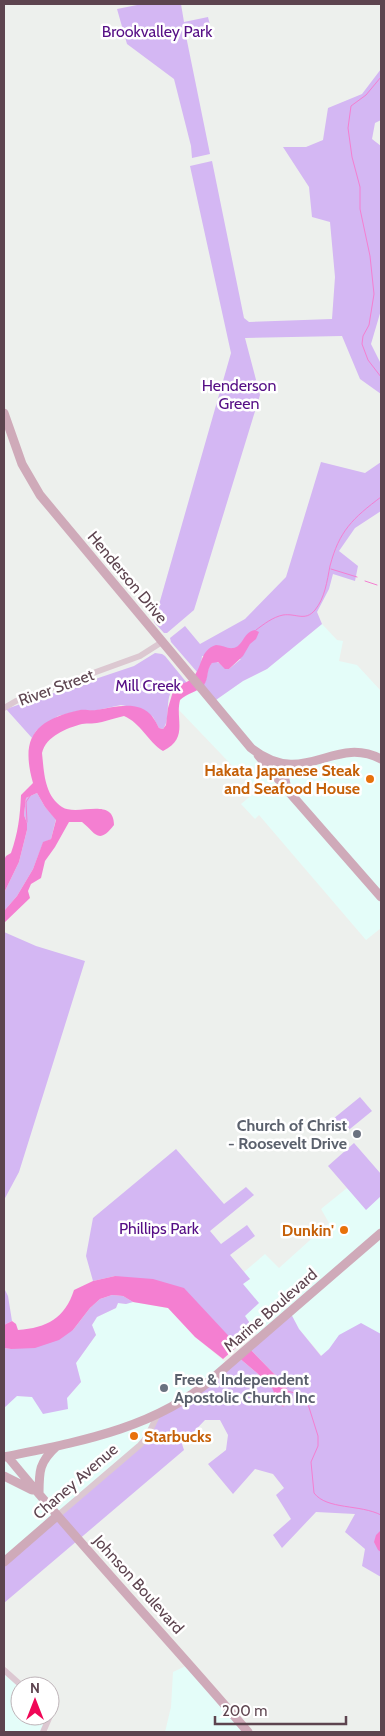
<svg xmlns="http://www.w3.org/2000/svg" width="385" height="1736" font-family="Cabin,sans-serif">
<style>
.commercial{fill:#e4fdf9}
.green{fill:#d4b7f3}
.water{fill:#f47fd1}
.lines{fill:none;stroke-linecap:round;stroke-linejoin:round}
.stream{stroke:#f47fd1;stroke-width:1}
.minor{stroke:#dcc8d1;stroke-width:6}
.major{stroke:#cfaab9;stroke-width:9}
.food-dot{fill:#e8710a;stroke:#fff;stroke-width:2}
.worship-dot{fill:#6b7280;stroke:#fff;stroke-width:2}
.labels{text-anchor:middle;stroke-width:5;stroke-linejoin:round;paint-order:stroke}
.park-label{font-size:16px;fill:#550e85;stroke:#fff}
.street-label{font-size:16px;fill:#5d444f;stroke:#fff}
.food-label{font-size:16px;font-weight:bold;fill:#c56008;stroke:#fff;text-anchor:end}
.worship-label{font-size:16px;font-weight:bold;fill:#5b616d;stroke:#fff;text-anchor:end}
</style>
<rect width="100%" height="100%" fill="#edf0ed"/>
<!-- commercial -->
<path class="commercial" d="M 322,624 L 337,640 L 343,641 L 339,661 L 357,665 L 381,691 L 381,928 L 366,940 L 259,815 L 255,819 L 241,804 L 259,789 L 244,778 L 178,709 L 181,698 L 199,689 L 213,702 L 243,681 L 267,669 Z
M 347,1188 L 366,1209 L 381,1196 L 381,1488 L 322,1356 L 299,1329 L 290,1312 L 259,1339 L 256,1332 L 245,1316 L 243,1283 L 250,1279 L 244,1272 L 265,1254 L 279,1268 L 329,1223 L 321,1209 Z
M 133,1302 L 168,1308 L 195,1337 L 229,1365 L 4,1562 L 4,1408 L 16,1396 L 67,1398 L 81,1382 L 76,1363 L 96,1335 L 92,1325 L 97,1317 L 116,1308 L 118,1303 L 126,1304 Z
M 190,1664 L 248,1732 L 165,1732 L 171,1707 L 173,1672 Z
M 4,1670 L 20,1686 L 20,1716 L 50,1716 L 43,1732 L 4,1732 Z"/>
<!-- green -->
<path class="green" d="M 142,4 L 181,4 L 184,22 L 208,17 L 210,25 L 185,31 L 210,154 L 192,158 L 191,146 L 174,79 L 127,44 L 117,9 Z
M 381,69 L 381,120 L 375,123 L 372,139 L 381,146 L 381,310 L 371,344 L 381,364 L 381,394 L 360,379 L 342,336 L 245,338 L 260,395 L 194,610 L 167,633 L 164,633 L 154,622 L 231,353 L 190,166 L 212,161 L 244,318 L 249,322 L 332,319 L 335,277 L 330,222 L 312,217 L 309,187 L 283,147 L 306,147 L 323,140 L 328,108 L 362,94 Z
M 321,462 L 365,473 L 381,462 L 381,511 L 355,528 L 339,551 L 358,566 L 355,581 L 333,574 L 329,589 L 317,612 L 322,624 L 267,669 L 243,681 L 213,702 L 203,686 C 209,678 205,668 214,661 C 221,662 223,669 229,669 L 241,659 L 202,656 L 201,666 L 197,672 L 171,642 L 170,638 L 185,626 L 200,644 L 245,619 L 286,577 Z
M 155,653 L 162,654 L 165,656 L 187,683 C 183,685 178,684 175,687 C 163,697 172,718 163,729 L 159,728 L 153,717 L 142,709 L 121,705 L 93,711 L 82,710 L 58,716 L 36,731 L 32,738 L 6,709 L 134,666 Z
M 37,793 L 45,807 L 56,819 L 51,839 L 43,843 L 33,869 L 17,896 L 4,911 L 4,893 L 19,862 L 27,830 L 27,823 L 24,815 L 26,798 Z
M 4,932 L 36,946 L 85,961 L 19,1172 L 4,1200 Z
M 360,1097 L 372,1111 L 345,1133 L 333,1119 Z
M 354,1143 L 381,1174 L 381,1196 L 366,1210 L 328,1166 Z
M 176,1149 L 224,1204 L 246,1187 L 254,1195 L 210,1231 L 221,1244 L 247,1225 L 255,1236 L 230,1255 L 250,1279 L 243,1284 L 259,1303 L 245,1316 L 256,1332 L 239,1346 L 115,1276 L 93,1281 L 86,1256 L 93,1218 Z
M 4,1288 L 8,1296 L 12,1321 L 4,1325 Z
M 112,1295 L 123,1296 L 133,1302 L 126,1304 L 118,1303 L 116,1308 L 97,1317 L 92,1325 L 96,1335 L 76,1363 L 81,1382 L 67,1398 L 68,1409 L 43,1414 L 32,1397 L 17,1396 L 4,1408 L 4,1348 L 11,1349 L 73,1330 L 90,1308 L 100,1299 Z
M 290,1312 L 299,1329 L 321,1356 L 329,1349 L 339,1335 L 361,1323 L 381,1334 L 381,1577 L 362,1566 L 365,1549 L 345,1532 L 355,1514 L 316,1512 L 282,1548 L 273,1535 L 291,1519 L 276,1495 L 284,1488 L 273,1474 L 255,1469 L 233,1494 L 208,1464 L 226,1450 L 228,1435 L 220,1420 L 205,1420 L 182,1444 L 184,1450 L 4,1603 L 4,1562 L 140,1445 L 157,1416 L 238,1357 L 271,1385 L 283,1407 L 293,1399 L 284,1384 L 249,1348 Z"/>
<!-- water -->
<path class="water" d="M 255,630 L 259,632 L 256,639 L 250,644 L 243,656 L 229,669 L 225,669 L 218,662 L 212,663 C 206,670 209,678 204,685 C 198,692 187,693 180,700 C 175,720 189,738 163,751 C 148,742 141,723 124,716 C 116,718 109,720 102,722 C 95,724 88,723 82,724 C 67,728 46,736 42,753 C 44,771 44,795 62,807 C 77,817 114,796 114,825 C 98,846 95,832 82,822 L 69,822 L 55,847 L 45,861 L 41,878 L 31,884 L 28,891 L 30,898 L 4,923 L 4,911 L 17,896 L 33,869 L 43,842 L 51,839 L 56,820 L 45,807 L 37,793 L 26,798 L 24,815 L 27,823 L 27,830 L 19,862 L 4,893 L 4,860 L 6,856 L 11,853 C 18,833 20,817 21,795 L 33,783 C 20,737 35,720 80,710 C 85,709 90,711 96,710 C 111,708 126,703 141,708 C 151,712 155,720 159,728 L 163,729 L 166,725 L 168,708 L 174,688 C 180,682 187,685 194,676 C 203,665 200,650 216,645 C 222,645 228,649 233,648 C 243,647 243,632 255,630 Z
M 115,1276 L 153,1279 L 184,1288 L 238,1346 L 223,1359 L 195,1337 L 168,1308 L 133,1302 L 123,1296 L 112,1295 L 100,1299 L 90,1308 L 73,1330 L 59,1340 L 35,1348 L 11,1349 L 4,1348 L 4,1325 L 12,1321 L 16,1324 L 18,1330 C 47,1328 65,1318 74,1290 L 93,1281 Z
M 249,1348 L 284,1384 L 293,1398 L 283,1407 L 277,1400 L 271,1385 L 238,1357 Z
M 381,1530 L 381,1552 L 378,1550 L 374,1542 L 376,1535 Z"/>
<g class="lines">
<!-- stream -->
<path class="stream" d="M 381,77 L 366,95 L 351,106 L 348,128 L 352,157 L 360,187 L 360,209 L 370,256 L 374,294 L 369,325 L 363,336 L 362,344 L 368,360 L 381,377
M 331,569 L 357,577
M 365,581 L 377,585
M 256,630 C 264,624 273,617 283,615 C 296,613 305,622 315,610 C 325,598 327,581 330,566 C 339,531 353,518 381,497
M 27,822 L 26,802 L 32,793
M 287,1391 L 299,1394 L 307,1401 L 318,1436 L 318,1446 L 311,1462 L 314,1493 C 327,1510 360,1504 381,1515"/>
<!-- minor -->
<path class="minor" d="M 4,708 L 16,701 L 140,656 L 162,642
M 57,1516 L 140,1445 L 147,1437 L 157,1416
M 4,1670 L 22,1686
M 43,1732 L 50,1716"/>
<!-- major -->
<path class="major" d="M 4,413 L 22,464 L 40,495 L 251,748 C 305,790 333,734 381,759
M 258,755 L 285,787
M 286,765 C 284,776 284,782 289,792 L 381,897
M 4,1457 C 77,1442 154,1429 212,1379 L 381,1233
M 8,1457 C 85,1551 169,1639 248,1732
M 4,1476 L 32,1490
M 39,1494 C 39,1471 39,1462 57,1446
M 4,1562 L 57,1516"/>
</g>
<!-- markers -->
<g class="food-dot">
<circle cx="370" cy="779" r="5"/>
<circle cx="344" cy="1230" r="5"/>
<circle cx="134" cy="1436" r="5"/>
</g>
<g class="worship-dot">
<circle cx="357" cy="1134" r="5"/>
<circle cx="164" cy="1388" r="5"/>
</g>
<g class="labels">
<!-- park labels -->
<g class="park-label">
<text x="157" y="37">Brookvalley Park</text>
<text x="239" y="391">Henderson<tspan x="239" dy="18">Green</tspan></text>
<text x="148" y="691">Mill Creek</text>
<text x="159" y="1234">Phillips Park</text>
</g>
<!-- street labels -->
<g class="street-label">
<text transform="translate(128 577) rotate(50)" y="6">Henderson Drive</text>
<text transform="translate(56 687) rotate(-20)" y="6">River Street</text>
<text transform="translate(270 1310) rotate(-41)" y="6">Marine Boulevard</text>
<text transform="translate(75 1481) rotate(-41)" y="6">Chaney Avenue</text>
<text transform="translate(139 1584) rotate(48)" y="6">Johnson Boulevard</text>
</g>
<!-- food labels -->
<g class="food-label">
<text x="360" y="776">Hakata Japanese Steak<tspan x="360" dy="18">and Seafood House</tspan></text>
<text x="334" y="1236">Dunkin'</text>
<text x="144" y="1442" text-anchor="start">Starbucks</text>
</g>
<!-- worship labels -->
<g class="worship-label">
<text x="347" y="1131">Church of Christ<tspan x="347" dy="18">- Roosevelt Drive</tspan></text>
<text x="174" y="1385" text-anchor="start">Free &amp; Independent<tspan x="174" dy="18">Apostolic Church Inc</tspan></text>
</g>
</g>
<!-- border -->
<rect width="385" height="1736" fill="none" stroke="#5d444f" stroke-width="10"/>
<!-- north arrow -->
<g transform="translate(35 1701)"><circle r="24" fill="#ffffff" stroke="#beb4b9"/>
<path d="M0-4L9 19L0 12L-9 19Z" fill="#f00757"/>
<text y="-8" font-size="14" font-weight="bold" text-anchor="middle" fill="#5d444f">N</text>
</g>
<!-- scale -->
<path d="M215 1716v8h131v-8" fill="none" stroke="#5d444f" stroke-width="2.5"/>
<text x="222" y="1716" font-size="15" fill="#5d444f" stroke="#ffffff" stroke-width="4" paint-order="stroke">200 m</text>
</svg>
